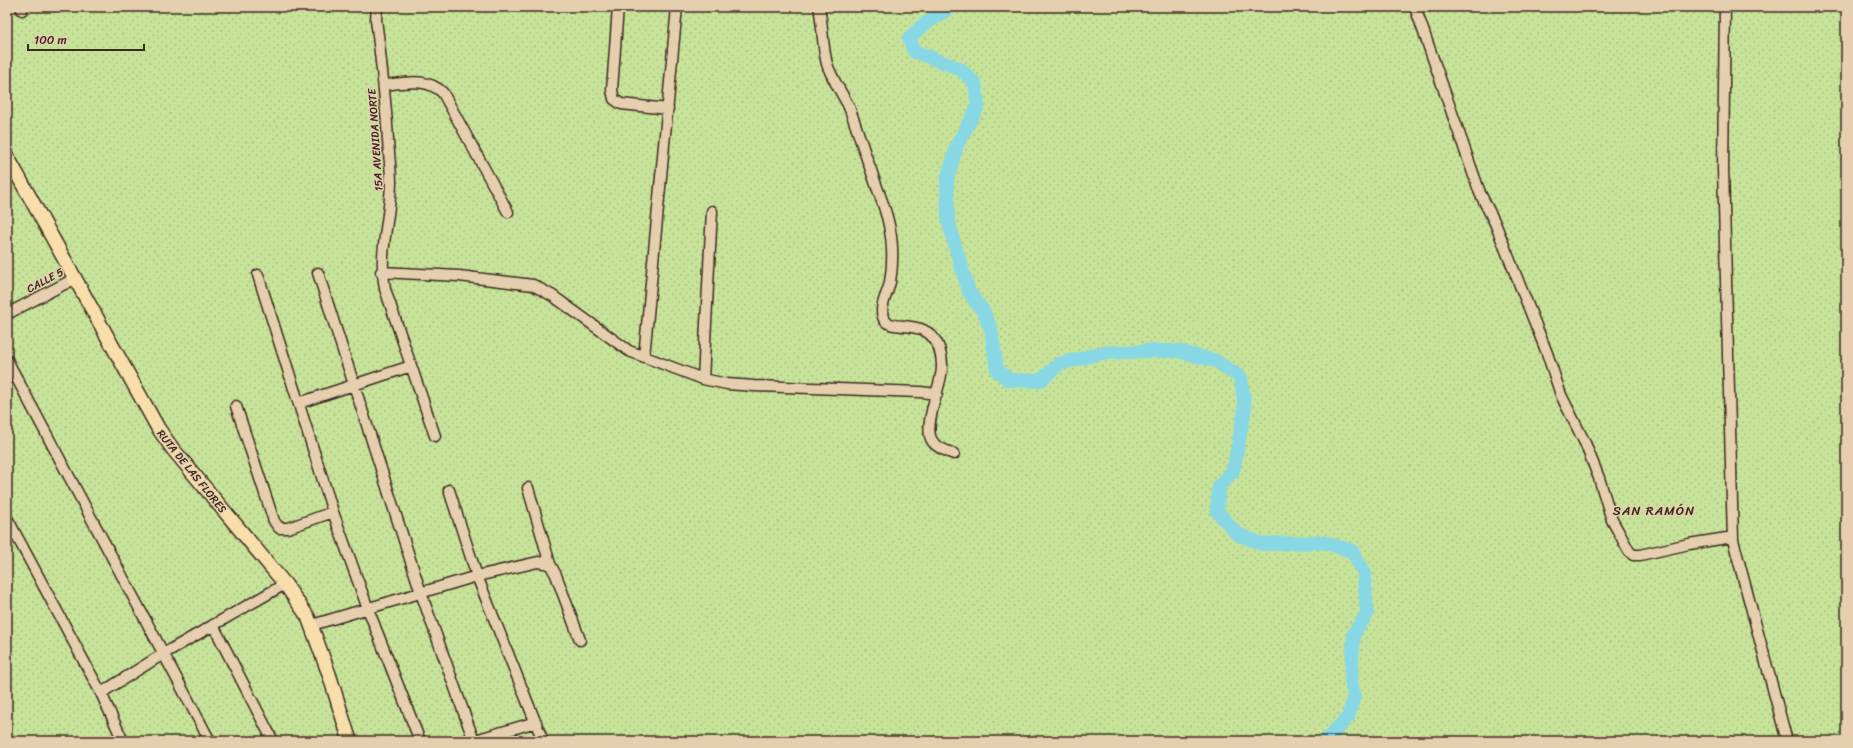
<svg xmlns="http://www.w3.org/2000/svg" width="1853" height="748" font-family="Sriracha,sans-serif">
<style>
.park{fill:url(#park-dots);stroke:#81865c}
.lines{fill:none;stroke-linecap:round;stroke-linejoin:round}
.river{stroke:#88d7e5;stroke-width:14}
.minor-casing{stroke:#3b2a1e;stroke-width:13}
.major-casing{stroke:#3b2a1e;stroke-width:16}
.minor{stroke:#e6cfaf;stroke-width:10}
.major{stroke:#f8deab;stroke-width:13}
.labels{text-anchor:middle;stroke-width:3;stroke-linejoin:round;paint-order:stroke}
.street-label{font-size:11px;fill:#3b2a1e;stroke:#e6cfaf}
.quarter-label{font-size:13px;letter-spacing:1px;fill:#3b2a1e;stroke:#e6cfaf}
</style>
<defs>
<pattern id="park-dots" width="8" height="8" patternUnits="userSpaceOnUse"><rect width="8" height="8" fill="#c7e39a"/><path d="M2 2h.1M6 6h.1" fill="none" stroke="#acc384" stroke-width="1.8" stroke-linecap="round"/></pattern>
</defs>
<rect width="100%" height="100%" fill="#e6cfaf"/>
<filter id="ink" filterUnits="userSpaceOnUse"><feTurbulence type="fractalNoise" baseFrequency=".025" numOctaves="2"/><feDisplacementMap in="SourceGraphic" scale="8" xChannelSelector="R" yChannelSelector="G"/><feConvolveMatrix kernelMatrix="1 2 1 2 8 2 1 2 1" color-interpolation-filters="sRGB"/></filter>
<g filter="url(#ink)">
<!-- park -->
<path class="park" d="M 7,7 L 1846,7 L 1846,741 L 7,741 Z"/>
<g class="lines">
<!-- river -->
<path class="river" d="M 951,7 L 922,26 L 909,38 L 914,51 L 960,69 L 975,83 L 978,106 L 957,145 L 947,180 L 948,219 L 955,246 L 969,292 L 983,311 L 991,329 L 997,370 L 1009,380 L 1040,381 L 1059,364 L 1102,353 L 1147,351 L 1178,351 L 1216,361 L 1241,378 L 1245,408 L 1233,471 L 1219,486 L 1217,511 L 1237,534 L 1262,544 L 1323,542 L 1352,551 L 1364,573 L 1367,614 L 1354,633 L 1351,680 L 1354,697 L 1348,717 L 1325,741"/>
<!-- minor casing -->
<g class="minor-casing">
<path id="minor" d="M 21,7 L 22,10
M 377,7 L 376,19 C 381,60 386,100 388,141 C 389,155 391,169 391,183 C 390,220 378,252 385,289 L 435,436
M 618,7 L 612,90 L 614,99 L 621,104 L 668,109
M 819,7 C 823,26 822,45 827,64 C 832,79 842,93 849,107 C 857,128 863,149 871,170 C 877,189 885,206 889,225 C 893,243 893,264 890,282 C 888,293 879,306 883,317 C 888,335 927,314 939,348 C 942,357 943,366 941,375 C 939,390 922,430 933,442 C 937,448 947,451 954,454
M 1415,7 L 1480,193 L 1495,223 L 1547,353 L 1561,395 L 1585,443 L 1599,478 L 1612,520 L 1629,551 L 1633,555 L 1640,555 L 1689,544 L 1733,537
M 1725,7 L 1723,168 L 1733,540 L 1787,741
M 384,85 C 405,83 427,77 443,93 L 508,212
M 381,272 L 459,276 L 533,285 L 553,296 L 629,351 L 703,379 L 727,384 L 754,386 L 920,392 L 937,394
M 318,273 L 421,593 L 474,741
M 258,275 L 333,512 L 368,609 L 420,741
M 7,314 L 74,279
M 644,357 L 677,7
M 7,360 L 210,741
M 703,379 L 712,211
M 299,403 L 411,366
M 236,406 L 274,521 L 279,528 L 288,528 L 333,512
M 528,488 L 550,564
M 449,490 L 477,576 L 543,741
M 7,518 L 101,693 L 123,741
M 213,625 L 273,741
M 312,625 L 477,576 L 538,562 L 550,564 L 556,575 L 580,640
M 101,693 L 163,654 L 285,584
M 472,741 L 536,722"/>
</g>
<!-- major casing -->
<g class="major-casing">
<path id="major" d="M 7,156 L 158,428 L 172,448 L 285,584 L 308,617 L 329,674 L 350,741"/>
</g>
<!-- minor -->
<use href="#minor" class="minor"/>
<!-- major -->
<use href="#major" class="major"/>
</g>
</g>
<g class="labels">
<!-- street labels -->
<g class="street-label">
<text transform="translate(375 140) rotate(-94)" y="4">15A AVENIDA NORTE</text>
<text transform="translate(45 280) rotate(-28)" y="4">CALLE 5</text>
<text transform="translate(192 471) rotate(51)" y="4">RUTA DE LAS FLORES</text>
</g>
<!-- quarter labels -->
<g class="quarter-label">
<text x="1654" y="515">SAN RAMÓN</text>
</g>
</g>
<!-- margin -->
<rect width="1853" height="748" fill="none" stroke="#e6cfaf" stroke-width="24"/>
<rect x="12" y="12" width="1829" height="724" fill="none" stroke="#3b2a1e" stroke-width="1.5" filter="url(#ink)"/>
<!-- scale -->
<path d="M28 44v6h116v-6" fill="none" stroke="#3b2a1e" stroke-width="2"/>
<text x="34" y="44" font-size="12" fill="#3b2a1e" stroke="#e6cfaf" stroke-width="3" paint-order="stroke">100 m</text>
</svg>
